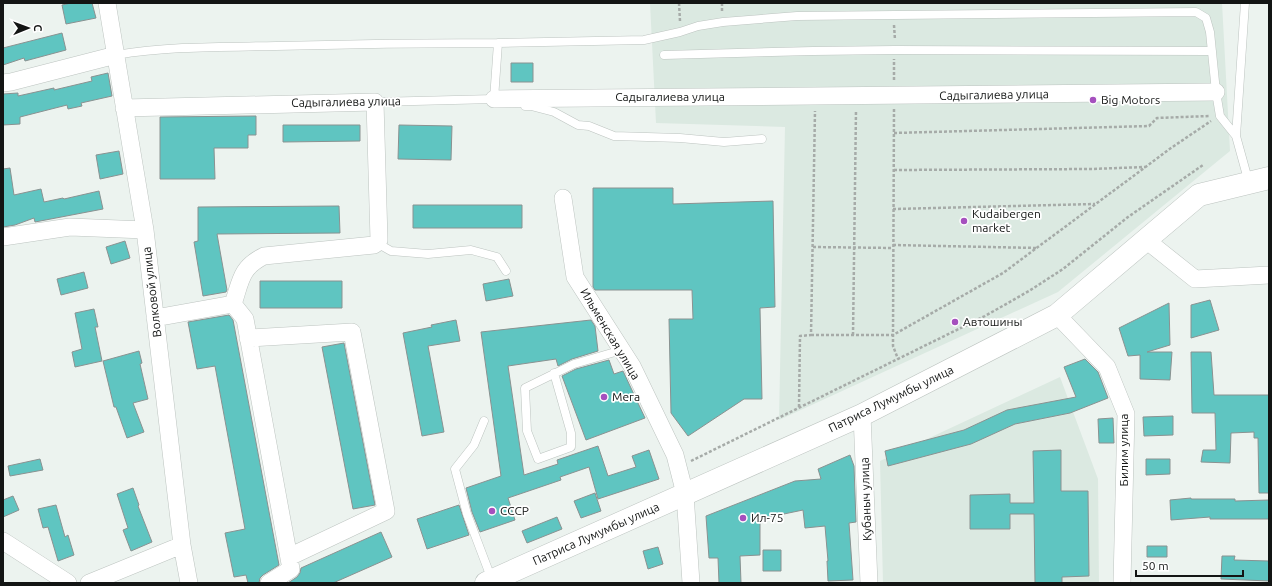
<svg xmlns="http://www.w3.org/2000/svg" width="1272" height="586" font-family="Ubuntu,sans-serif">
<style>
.built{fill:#dbe9e1}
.building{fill:#5fc5c1;stroke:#8a9291}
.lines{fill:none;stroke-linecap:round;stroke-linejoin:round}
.lane-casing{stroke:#bdc4c0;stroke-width:9}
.street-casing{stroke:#bdc4c0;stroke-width:18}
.secondary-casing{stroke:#bdc4c0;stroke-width:23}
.path{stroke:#a6aba8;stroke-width:2.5;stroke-dasharray:3 2;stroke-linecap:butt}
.lane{stroke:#fff;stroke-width:8}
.street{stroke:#fff;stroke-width:17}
.secondary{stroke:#fff;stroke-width:22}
.poi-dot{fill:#a550be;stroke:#fff;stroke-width:1.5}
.labels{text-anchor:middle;stroke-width:3.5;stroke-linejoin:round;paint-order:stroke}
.street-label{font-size:12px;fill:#131514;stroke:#fff}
.poi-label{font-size:12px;fill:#131514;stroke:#fff;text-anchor:start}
</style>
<rect width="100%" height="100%" fill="#ecf3ef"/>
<!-- built -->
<path class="built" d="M 650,3 L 1222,3 L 1230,151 L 1058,292 L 779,420 L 785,127 L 656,123 Z
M 1060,377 L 1098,479 L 1099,583 L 883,583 L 880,461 Z"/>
<!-- building -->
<path class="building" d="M 71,3 L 92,3 L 96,18 L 66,24 L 62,5 Z
M 62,33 L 66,50 L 25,61 L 24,58 L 3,65 L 3,48 Z
M 511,63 L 533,63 L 533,82 L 511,82 Z
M 108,73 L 112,96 L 81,103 L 82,106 L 68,109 L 67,105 L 20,117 L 20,124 L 3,125 L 3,94 L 18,93 L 18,96 L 54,88 L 54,90 L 92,81 L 91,77 Z
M 256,116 L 256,135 L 248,135 L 248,148 L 214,148 L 215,179 L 160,179 L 160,117 Z
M 283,125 L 360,125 L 360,141 L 283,142 Z
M 399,125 L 452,126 L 451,160 L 398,159 Z
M 119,151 L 123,174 L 100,179 L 96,155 Z
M 10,168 L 14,195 L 41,189 L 44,202 L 63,198 L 64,199 L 99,191 L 103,209 L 35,222 L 34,218 L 15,225 L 3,227 L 3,169 Z
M 593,188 L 673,188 L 673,204 L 773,201 L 775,307 L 760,308 L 762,399 L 744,399 L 688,436 L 671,413 L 669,319 L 693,319 L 692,290 L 595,290 L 593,287 Z
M 413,205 L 522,205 L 522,228 L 413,228 Z
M 339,206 L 340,233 L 217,234 L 227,290 L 226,292 L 203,296 L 194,242 L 198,241 L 198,207 Z
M 125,241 L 130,258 L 111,264 L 106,247 Z
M 84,272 L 88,288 L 61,295 L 57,279 Z
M 509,279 L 513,296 L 486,301 L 483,284 Z
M 260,281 L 342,281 L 342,308 L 260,308 Z
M 1210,300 L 1219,330 L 1191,338 L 1191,305 Z
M 1169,303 L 1170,345 L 1147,352 L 1172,352 L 1170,380 L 1140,379 L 1140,355 L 1128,356 L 1119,328 Z
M 94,309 L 98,327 L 95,327 L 102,361 L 75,367 L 72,352 L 82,349 L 75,313 Z
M 229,315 L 233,320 L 279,565 L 263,575 L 260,578 L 259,583 L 248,583 L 246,575 L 234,577 L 225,533 L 245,529 L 215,366 L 197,369 L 188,322 Z
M 456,320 L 460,341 L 428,346 L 444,432 L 422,436 L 403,333 L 432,327 L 431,325 Z
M 591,320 L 595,326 L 598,351 L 572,359 L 558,366 L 556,359 L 508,366 L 524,475 L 558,464 L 557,460 L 598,446 L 608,476 L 636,467 L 632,456 L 649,450 L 659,479 L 598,499 L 589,467 L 560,477 L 561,480 L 508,498 L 515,520 L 480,532 L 472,512 L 466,488 L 501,476 L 481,332 Z
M 344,343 L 375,505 L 353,509 L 322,347 Z
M 139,351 L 142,363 L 140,364 L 148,399 L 133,403 L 144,432 L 127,438 L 116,407 L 114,407 L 103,361 Z
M 1191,352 L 1211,352 L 1214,395 L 1269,395 L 1269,493 L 1259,493 L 1258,438 L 1254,438 L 1254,432 L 1231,433 L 1230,463 L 1201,462 L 1203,450 L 1216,450 L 1215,413 L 1192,413 Z
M 1085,359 L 1098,372 L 1108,398 L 1070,413 L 1015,424 L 971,444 L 888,466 L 885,451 L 964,430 L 1007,410 L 1076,397 L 1064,367 Z
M 609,360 L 614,374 L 623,371 L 645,418 L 586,440 L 562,376 L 576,369 Z
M 1173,416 L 1173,435 L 1144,436 L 1143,417 Z
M 1113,418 L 1114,443 L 1099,443 L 1098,419 Z
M 1061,450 L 1061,491 L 1088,491 L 1089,576 L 1062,577 L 1062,583 L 1035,583 L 1034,514 L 1010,514 L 1010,529 L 970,529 L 970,495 L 1010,494 L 1010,503 L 1034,503 L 1033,451 Z
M 850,455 L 854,466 L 856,522 L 849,523 L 853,580 L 828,581 L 827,561 L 828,561 L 825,526 L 805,528 L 803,510 L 760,519 L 760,555 L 740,556 L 741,583 L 719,583 L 718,558 L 709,558 L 706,516 L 795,481 L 821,479 L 818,469 Z
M 40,459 L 43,470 L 10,476 L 8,466 Z
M 1146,459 L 1170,459 L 1170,474 L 1146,475 Z
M 133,488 L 139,505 L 138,506 L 152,542 L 131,551 L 123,530 L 128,528 L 117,494 Z
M 595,493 L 601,511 L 581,518 L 574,501 Z
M 13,496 L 19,510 L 3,517 L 3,500 Z
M 1191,498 L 1191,499 L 1235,499 L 1235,501 L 1269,500 L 1269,519 L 1210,519 L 1210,517 L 1171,520 L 1170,500 Z
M 56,505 L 65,537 L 68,535 L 74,555 L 58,561 L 48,527 L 43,528 L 38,509 Z
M 459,505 L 469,535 L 427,549 L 417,519 Z
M 557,517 L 562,529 L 527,543 L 522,531 Z
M 381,532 L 392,557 L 333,583 L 288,583 L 297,577 L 300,573 L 301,568 Z
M 1147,546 L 1167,546 L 1167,557 L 1147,557 Z
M 658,547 L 663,564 L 648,569 L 643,551 Z
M 763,550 L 781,550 L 781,571 L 763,571 Z
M 1222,556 L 1235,556 L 1234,560 L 1269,561 L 1269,581 L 1221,579 Z"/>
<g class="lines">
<!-- lane casing -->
<g class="lane-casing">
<path id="lane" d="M 116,55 C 168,46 224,47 276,46 C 350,44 424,43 498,43
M 664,55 L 813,51 L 895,50 L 1212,51
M 494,99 L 498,43 L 644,40 L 680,32 L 698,26 L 723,22 L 797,16 L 1196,12 L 1206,18 L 1210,32 L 1216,92 L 1220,116 L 1236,136 L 1249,183
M 375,102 L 494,99
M 525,106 L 531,106 L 554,112 L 578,125 L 589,126 L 614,136 L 680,138 L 724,142 L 762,139
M 1236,136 L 1245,3
M 377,243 L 391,251 L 428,254 L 471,250 L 497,257 L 506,271
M 554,373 L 571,433 L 571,447 L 538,459 L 527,431 L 525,388 L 574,364 L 622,350
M 484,421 L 474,445 L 455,469 L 467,514 L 492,580"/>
</g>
<!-- street casing -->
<g class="street-casing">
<path id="street" d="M 107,3 L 145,230 L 182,545 L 189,583
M 3,83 L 11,82 L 116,55
M 494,99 L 1216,92
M 124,108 L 375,102 L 379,240 L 377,243 L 374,245 L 264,256 C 240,268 241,281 233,304
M 563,198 L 575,277 L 632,366 L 675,455 L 685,494 L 691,583
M 3,237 L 70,227 L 145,230
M 1146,240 L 1195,279 L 1269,275
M 1057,315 L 1107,367 L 1126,414 L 1122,583
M 155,318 L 233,304 L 245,319 L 291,569 L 269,583
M 248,338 L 352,332 L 386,511 L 289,557
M 862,415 L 869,583
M 3,541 L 68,583
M 89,583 L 182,545"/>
</g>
<!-- secondary casing -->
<g class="secondary-casing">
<path id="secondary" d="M 486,583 L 862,415 L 1057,315 L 1199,195 L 1269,178"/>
</g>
<!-- path -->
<path class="path" d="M 679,3 L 680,21
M 722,3 L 722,11
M 894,25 L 895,40
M 894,80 L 894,59
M 894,109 L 893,335 L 893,346 L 898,359
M 894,133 L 1149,126 L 1157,118 L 1210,116
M 894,170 L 1092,169 L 1145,167
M 893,209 L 1095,204
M 893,245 L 1037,248
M 813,247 L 893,248
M 811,335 L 893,335 L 1003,273 L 1171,148 L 1211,121
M 853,335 L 856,110
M 799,407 L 800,336 L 811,335 L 815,111
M 691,461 L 985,316 L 1029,291 L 1063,269 L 1128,217 L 1203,165"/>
<!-- lane -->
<use href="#lane" class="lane"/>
<!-- street -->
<use href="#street" class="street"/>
<!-- secondary -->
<use href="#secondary" class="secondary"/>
</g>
<!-- markers -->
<g class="poi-dot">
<circle cx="1093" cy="100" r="4"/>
<circle cx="964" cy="221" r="4"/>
<circle cx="955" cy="322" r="4"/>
<circle cx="604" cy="397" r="4"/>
<circle cx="492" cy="511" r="4"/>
<circle cx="743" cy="518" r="4"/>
</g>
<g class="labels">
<!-- street labels -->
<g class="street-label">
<text transform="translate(994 95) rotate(-1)" y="4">Садыгалиева улица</text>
<text x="670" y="101">Садыгалиева улица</text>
<text transform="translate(346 102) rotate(-1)" y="4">Садыгалиева улица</text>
<text transform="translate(152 292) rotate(-97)" y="4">Волковой улица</text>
<text transform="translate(610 334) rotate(59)" y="4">Ильменская улица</text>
<text transform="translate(891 399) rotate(-26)" y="4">Патриса Лумумбы улица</text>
<text transform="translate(1124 450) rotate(-90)" y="4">Билим улица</text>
<text transform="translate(866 499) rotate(-92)" y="4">Кубаныч улица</text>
<text transform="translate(596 534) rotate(-24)" y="4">Патриса Лумумбы улица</text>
</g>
<!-- poi labels -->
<g class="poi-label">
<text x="1101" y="104">Big Motors</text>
<text x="972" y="218">Kudaibergen<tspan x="972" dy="14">market</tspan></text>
<text x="963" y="326">Автошины</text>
<text x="612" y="401">Мега</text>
<text x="500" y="515">СССР</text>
<text x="751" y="522">Ил-75</text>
</g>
</g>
<!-- border -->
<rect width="1272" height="586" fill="none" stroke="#131514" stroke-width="8"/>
<!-- north arrow -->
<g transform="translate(28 28) rotate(89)" stroke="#ffffff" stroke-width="3" paint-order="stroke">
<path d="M0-3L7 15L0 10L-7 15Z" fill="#131514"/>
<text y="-6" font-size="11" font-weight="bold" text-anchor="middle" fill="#131514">С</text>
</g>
<!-- scale -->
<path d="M1136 570v6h107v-6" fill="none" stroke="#131514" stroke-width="2"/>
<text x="1142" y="570" font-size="12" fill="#131514" stroke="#ffffff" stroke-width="3" paint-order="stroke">50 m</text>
</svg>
